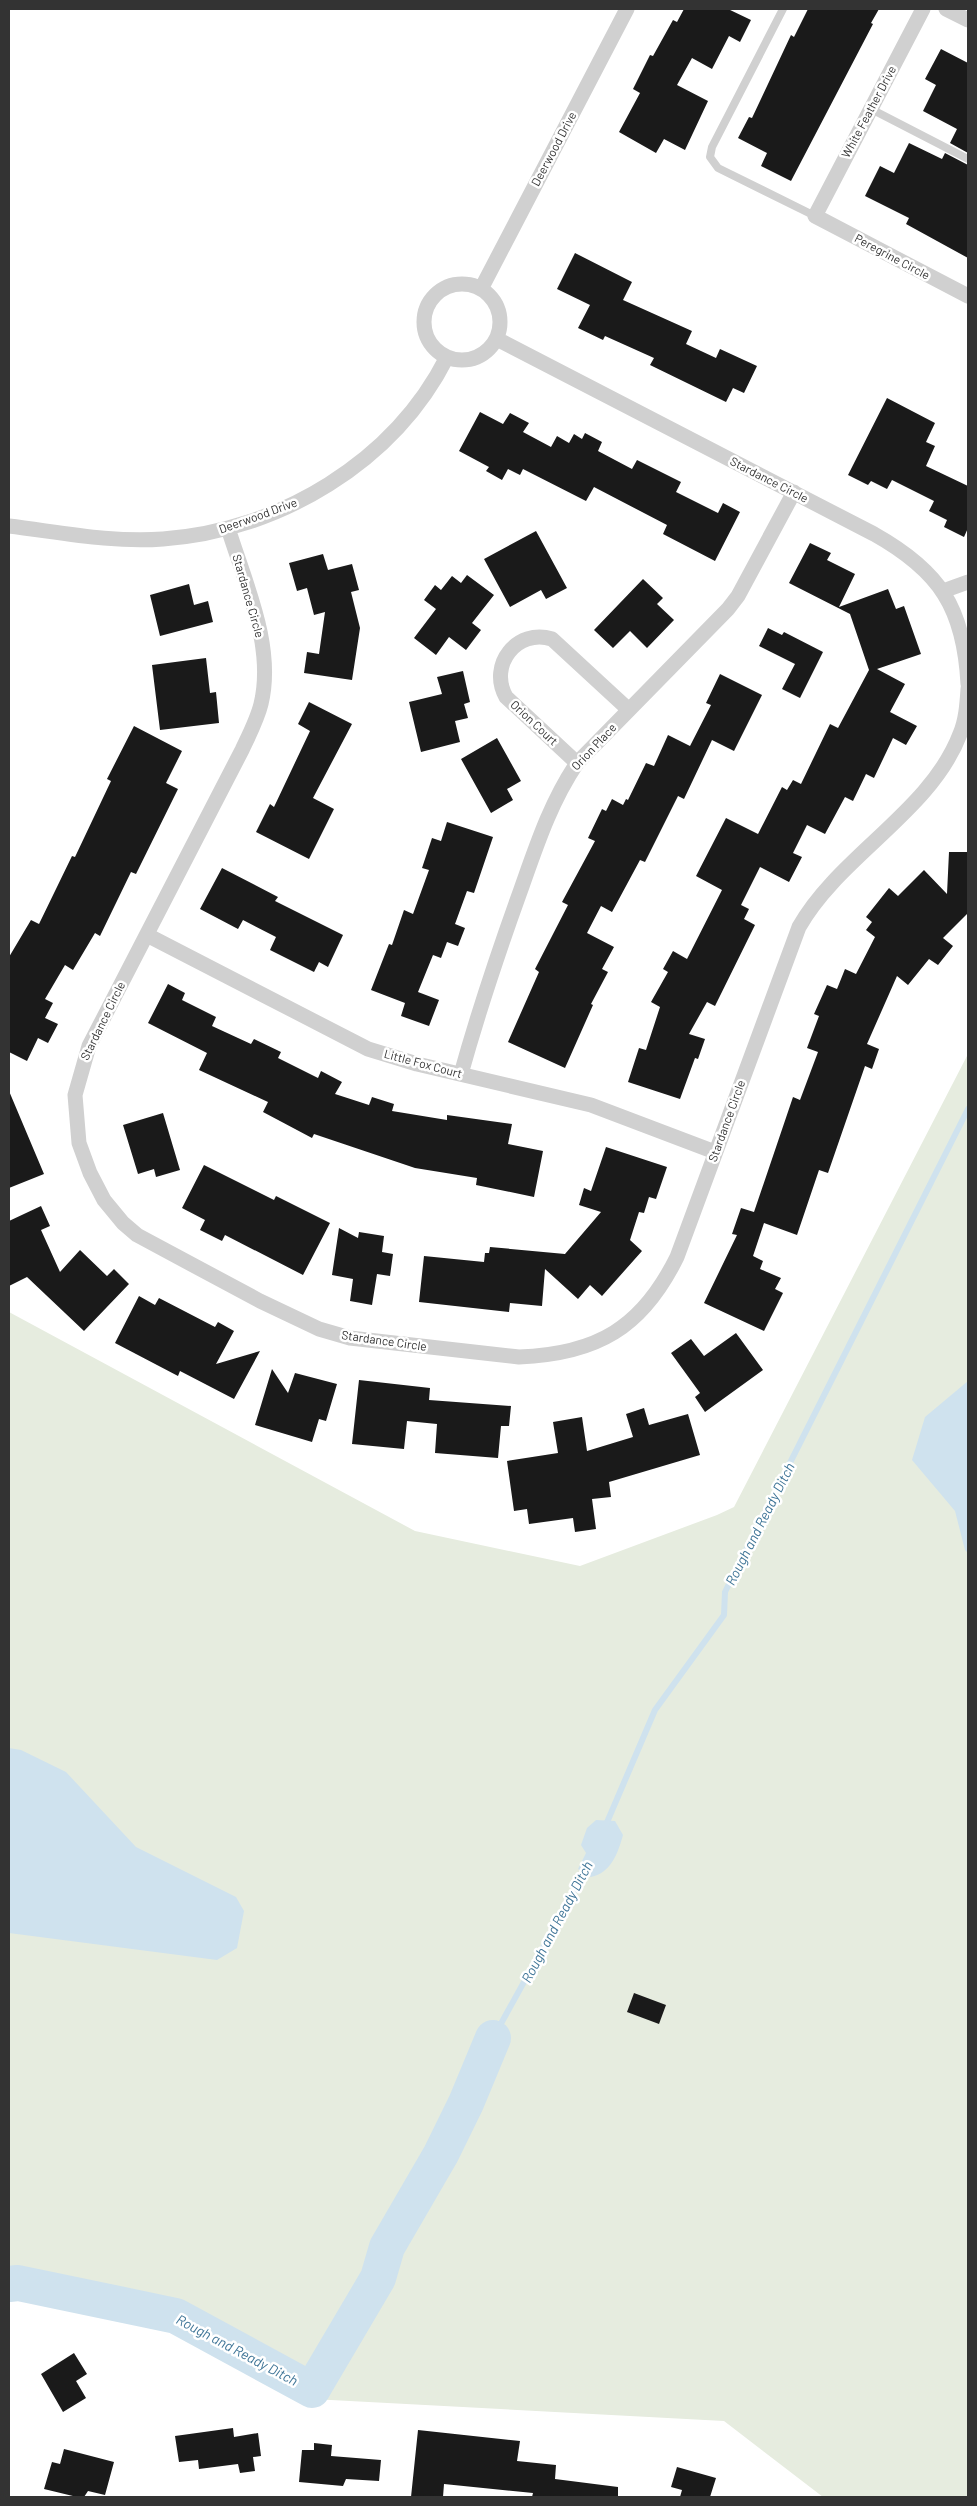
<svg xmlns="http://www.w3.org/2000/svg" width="977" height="2506" font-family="Barlow,sans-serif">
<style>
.green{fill:#e6ecdf}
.water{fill:#cfe2ee}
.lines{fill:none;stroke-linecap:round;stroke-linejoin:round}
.stream{stroke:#cfe2ee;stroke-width:6}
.river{stroke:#cfe2ee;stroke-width:36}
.building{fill:#1a1a1a}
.lane{stroke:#d0d0d0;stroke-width:8}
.street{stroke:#d0d0d0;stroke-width:15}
.labels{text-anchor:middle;stroke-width:5;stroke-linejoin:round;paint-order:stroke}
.street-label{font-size:12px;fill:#333;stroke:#fff}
.water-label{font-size:14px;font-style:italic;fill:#3f7597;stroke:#fff}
</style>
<rect width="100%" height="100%" fill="#fff"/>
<!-- green -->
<path class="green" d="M 968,1054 L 968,2497 L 823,2497 L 724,2421 L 312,2399 L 226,2355 L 171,2331 L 63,2307 L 26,2291 L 9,2292 L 9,1312 L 415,1531 L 580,1566 L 717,1515 L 734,1507 Z"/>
<!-- water -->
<path class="water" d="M 968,1381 L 968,1553 L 965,1550 L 955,1511 L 912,1460 L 925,1417 Z
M 9,1748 L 21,1750 L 66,1772 L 136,1847 L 236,1897 L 244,1911 L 237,1948 L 217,1960 L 9,1933 Z
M 596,1820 L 615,1821 L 623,1835 C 618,1853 611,1873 591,1877 L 578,1869 L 586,1853 L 581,1845 L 587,1828 Z"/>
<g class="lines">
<!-- stream -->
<path class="stream" d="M 605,1827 L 655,1710 L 724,1615 L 725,1592 L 968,1109
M 493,2038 L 588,1866"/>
<!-- river -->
<path class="river" d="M 9,2284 L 18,2283 L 176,2316 L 312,2390 L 378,2278 L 387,2247 L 441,2154 L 466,2103 L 493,2038"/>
</g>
<!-- building -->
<path class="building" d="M 684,9 L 728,9 L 751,20 L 740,42 L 729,36 L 712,69 L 692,58 L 677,85 L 708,101 L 685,150 L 664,139 L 656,153 L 619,132 L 640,93 L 633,89 L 650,55 L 653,56 L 673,20 L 677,22 Z
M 808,9 L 879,9 L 871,23 L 873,24 L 791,181 L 761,166 L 767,153 L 738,138 L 749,117 L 752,118 L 791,35 L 794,37 Z
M 941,49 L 968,63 L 968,153 L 950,143 L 957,129 L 923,111 L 936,85 L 925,79 Z
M 909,143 L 942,159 L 945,153 L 968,165 L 968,258 L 906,224 L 909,218 L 865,196 L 880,166 L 894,173 Z
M 575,253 L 632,282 L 623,300 L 692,331 L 686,344 L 716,358 L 720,349 L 757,366 L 744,393 L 733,388 L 726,402 L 650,365 L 654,358 L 605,336 L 603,340 L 578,328 L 590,305 L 557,289 Z
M 887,398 L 935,423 L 926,442 L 935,446 L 926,466 L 968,486 L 968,528 L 964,537 L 944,527 L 947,520 L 929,511 L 934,501 L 892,480 L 887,489 L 871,481 L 868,485 L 848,475 Z
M 480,412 L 503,424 L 510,413 L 529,423 L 523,432 L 551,447 L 557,436 L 569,443 L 574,434 L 582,439 L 585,433 L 602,442 L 598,451 L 632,469 L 637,460 L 681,482 L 676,492 L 718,513 L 723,503 L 740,512 L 715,561 L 663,534 L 667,525 L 594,487 L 586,501 L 523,469 L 520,475 L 508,469 L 502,480 L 486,471 L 489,467 L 459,451 Z
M 536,531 L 567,588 L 546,599 L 541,590 L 510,607 L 484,559 Z
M 810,543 L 831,553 L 827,560 L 855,574 L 839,607 L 888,589 L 896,609 L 904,606 L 921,654 L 877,669 L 905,684 L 890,712 L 917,726 L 906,745 L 893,738 L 874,778 L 866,774 L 853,801 L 845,797 L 825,834 L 807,825 L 793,853 L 802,857 L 789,882 L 760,867 L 741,905 L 749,909 L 744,919 L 755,925 L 715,1006 L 707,1002 L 689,1034 L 705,1039 L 698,1059 L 695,1058 L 680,1099 L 628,1082 L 639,1048 L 646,1050 L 660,1007 L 651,1002 L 668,972 L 663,969 L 673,951 L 687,959 L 722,890 L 696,876 L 726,818 L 758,834 L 782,787 L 787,790 L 793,780 L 801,784 L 830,724 L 838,728 L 869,670 L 850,614 L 789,583 Z
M 323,554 L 328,570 L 352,564 L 359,590 L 351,592 L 360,628 L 352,680 L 304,673 L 307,652 L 319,654 L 325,612 L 314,615 L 307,588 L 297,591 L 289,563 Z
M 467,575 L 494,595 L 472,623 L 481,630 L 466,650 L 449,637 L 436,655 L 414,638 L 436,609 L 424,600 L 435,585 L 441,590 L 452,576 L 461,583 Z
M 643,579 L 663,598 L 657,604 L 674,620 L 647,648 L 630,631 L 613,648 L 594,630 Z
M 189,584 L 194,605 L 208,601 L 213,622 L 160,636 L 150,595 Z
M 768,628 L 782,635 L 784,632 L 823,652 L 800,698 L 782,689 L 795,664 L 759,646 Z
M 206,658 L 210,693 L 216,692 L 219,723 L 160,730 L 152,665 Z
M 463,671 L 470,702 L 464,704 L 468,718 L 455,721 L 460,742 L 421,752 L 409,702 L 442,694 L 437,677 Z
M 720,674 L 762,695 L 734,751 L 712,740 L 684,799 L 678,796 L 645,862 L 640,860 L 612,912 L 601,906 L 587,933 L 614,947 L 602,969 L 608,972 L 591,1004 L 593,1005 L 565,1068 L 508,1042 L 539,972 L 535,969 L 568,905 L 562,902 L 595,841 L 588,838 L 602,809 L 606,811 L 612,799 L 623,805 L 626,799 L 628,800 L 646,763 L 654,766 L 668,735 L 690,746 L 711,705 L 706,703 Z
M 309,702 L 352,724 L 313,798 L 334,809 L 309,859 L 256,832 L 270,804 L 274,807 L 310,731 L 298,724 Z
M 134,726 L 182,751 L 166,783 L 178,789 L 136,874 L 131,872 L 100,936 L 95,933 L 73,970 L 65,965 L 45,999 L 53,1003 L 45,1018 L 58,1024 L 48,1043 L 38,1038 L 27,1061 L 9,1052 L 9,957 L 31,920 L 39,924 L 72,856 L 75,857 L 111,781 L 107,779 Z
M 497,738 L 521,781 L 507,789 L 513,800 L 491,813 L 461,759 Z
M 447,822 L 493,837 L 474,893 L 467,891 L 455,924 L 465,928 L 458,946 L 447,942 L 441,958 L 433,955 L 418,992 L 439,1000 L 429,1026 L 401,1016 L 405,1003 L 371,990 L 389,944 L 392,945 L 404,910 L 413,914 L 429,870 L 422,868 L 432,838 L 441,841 Z
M 949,852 L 968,852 L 968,913 L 943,938 L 953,946 L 938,965 L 929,959 L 908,985 L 897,976 L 867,1044 L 879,1049 L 872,1069 L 865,1066 L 828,1173 L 819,1170 L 797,1235 L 764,1223 L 753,1256 L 763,1261 L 760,1269 L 781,1278 L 775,1289 L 783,1293 L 764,1331 L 704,1303 L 737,1235 L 732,1234 L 741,1208 L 754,1212 L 793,1097 L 800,1100 L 818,1052 L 807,1048 L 819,1016 L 814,1014 L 827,985 L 837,989 L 845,969 L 856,974 L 875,937 L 866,930 L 872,922 L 866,917 L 889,888 L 898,896 L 924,870 L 947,894 Z
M 222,868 L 278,897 L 275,901 L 343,935 L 328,967 L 319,962 L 314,972 L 270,950 L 276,937 L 243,920 L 238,929 L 200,909 Z
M 168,984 L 185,993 L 182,1000 L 216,1017 L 212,1026 L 251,1044 L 254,1039 L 281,1052 L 278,1058 L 318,1078 L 321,1071 L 342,1082 L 335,1094 L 369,1105 L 372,1097 L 394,1104 L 392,1111 L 447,1120 L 447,1115 L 512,1124 L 508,1144 L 543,1151 L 534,1197 L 476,1185 L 477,1178 L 415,1168 L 314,1134 L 312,1138 L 263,1112 L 268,1102 L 199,1070 L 207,1053 L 148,1023 Z
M 9,1091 L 44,1174 L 9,1188 Z
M 163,1113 L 180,1170 L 156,1177 L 154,1169 L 138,1174 L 123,1125 Z
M 606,1147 L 667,1167 L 656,1199 L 649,1197 L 644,1213 L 639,1212 L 630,1240 L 642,1251 L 602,1296 L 590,1285 L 578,1299 L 545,1269 L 542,1306 L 510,1303 L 509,1312 L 419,1302 L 424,1256 L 484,1262 L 485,1253 L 489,1253 L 490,1247 L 565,1254 L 601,1212 L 579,1205 L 584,1188 L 591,1191 Z
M 204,1165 L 274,1200 L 276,1196 L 330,1223 L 303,1275 L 225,1235 L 222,1241 L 200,1230 L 205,1220 L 182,1208 Z
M 41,1206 L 50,1226 L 41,1230 L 60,1272 L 80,1250 L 107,1276 L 114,1269 L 129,1284 L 84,1331 L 27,1277 L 9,1286 L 9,1221 Z
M 339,1228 L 358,1238 L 359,1232 L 384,1236 L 382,1252 L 393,1254 L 390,1276 L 377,1274 L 372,1305 L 350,1301 L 353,1279 L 332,1275 Z
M 139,1296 L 155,1305 L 159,1298 L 215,1327 L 218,1322 L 234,1331 L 216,1364 L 260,1351 L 234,1399 L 180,1371 L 178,1376 L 115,1343 Z
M 736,1333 L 763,1370 L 705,1412 L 695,1397 L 700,1393 L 671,1353 L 691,1339 L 704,1356 Z
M 272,1369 L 288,1393 L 295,1373 L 337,1384 L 326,1421 L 319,1419 L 312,1442 L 255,1425 Z
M 359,1380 L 430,1388 L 429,1400 L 511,1406 L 509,1426 L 501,1426 L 498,1458 L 435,1453 L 437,1424 L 407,1421 L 404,1449 L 352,1444 Z
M 644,1408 L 649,1425 L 688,1414 L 700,1455 L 609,1482 L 611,1497 L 592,1499 L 596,1529 L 575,1532 L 573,1518 L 529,1524 L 527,1509 L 514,1511 L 507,1461 L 558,1453 L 553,1422 L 582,1417 L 587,1451 L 633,1437 L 626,1414 Z
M 634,1993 L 666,2005 L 659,2024 L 627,2012 Z
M 74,2353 L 87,2374 L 76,2381 L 86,2398 L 63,2412 L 41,2374 Z
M 233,2428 L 234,2437 L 258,2433 L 261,2456 L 253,2457 L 255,2471 L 240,2473 L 238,2464 L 199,2469 L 198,2460 L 179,2462 L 175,2436 Z
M 418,2430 L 520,2441 L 517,2461 L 556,2465 L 555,2479 L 618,2487 L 618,2497 L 532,2497 L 533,2493 L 444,2484 L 443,2497 L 411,2497 Z
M 314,2443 L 332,2445 L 331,2456 L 381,2460 L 379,2481 L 346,2479 L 343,2486 L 299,2482 L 302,2450 L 314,2450 Z
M 64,2449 L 114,2462 L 105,2495 L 88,2491 L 84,2497 L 77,2497 L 44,2489 L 52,2462 L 60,2464 Z
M 677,2467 L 716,2478 L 710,2497 L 680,2497 L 682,2490 L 671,2487 Z"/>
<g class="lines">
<!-- lane -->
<path class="lane" d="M 783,9 L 712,147 L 710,157 L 718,168 L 815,216
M 871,109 L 968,159"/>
<!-- street -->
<path class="street" d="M 923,9 L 815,216 L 968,296
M 946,9 L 968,20
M424 322a38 38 0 1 1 76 0a38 38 0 1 1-76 0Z
M 481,289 L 627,9
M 497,339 L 874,534 C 940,571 964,608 968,684
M 9,526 C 59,532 112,543 163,539 C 279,531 394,462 447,357
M 228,528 C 245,583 275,646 261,704 C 257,720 249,735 242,750 L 89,1046 L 75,1095 L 79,1143 L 90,1173 L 104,1200 L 123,1223 L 137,1235 L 260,1301 L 319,1329 L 350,1338 L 519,1357 C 597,1354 642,1328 677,1257 L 799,927 C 839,856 931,811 960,734 C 966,720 967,704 968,689
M 943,591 L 968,582
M 577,763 L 506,697 C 488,665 517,628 552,639 L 629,710
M 147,935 L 368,1049 L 417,1064 L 591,1105 L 715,1152
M 461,1074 C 478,1013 498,953 520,892 C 536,847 550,803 577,763 L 728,609 L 738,596 L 794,492"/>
</g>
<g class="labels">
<!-- street labels -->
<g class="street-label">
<text transform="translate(869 112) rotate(-62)" y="4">White Feather Drive</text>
<text transform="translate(554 149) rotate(-62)" y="4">Deerwood Drive</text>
<text transform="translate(892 257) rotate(28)" y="4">Peregrine Circle</text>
<text transform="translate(769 480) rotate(27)" y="4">Stardance Circle</text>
<text transform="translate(258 516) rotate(-20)" y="4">Deerwood Drive</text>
<text transform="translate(248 596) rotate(74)" y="4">Stardance Circle</text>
<text transform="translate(534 723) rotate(43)" y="4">Orion Court</text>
<text transform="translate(594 747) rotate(-47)" y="4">Orion Place</text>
<text transform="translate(103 1021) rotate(-64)" y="4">Stardance Circle</text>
<text transform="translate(423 1064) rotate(15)" y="4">Little Fox Court</text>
<text transform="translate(727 1121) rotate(-70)" y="4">Stardance Circle</text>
<text transform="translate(384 1341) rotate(8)" y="4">Stardance Circle</text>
</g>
<!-- water labels -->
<g class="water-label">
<text transform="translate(760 1524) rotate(-63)" y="5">Rough and Ready Ditch</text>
<text transform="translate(557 1922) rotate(-62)" y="5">Rough and Ready Ditch</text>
<text transform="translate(237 2350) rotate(28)" y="5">Rough and Ready Ditch</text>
</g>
</g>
<!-- border -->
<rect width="977" height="2506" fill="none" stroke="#333333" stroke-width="20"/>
</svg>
